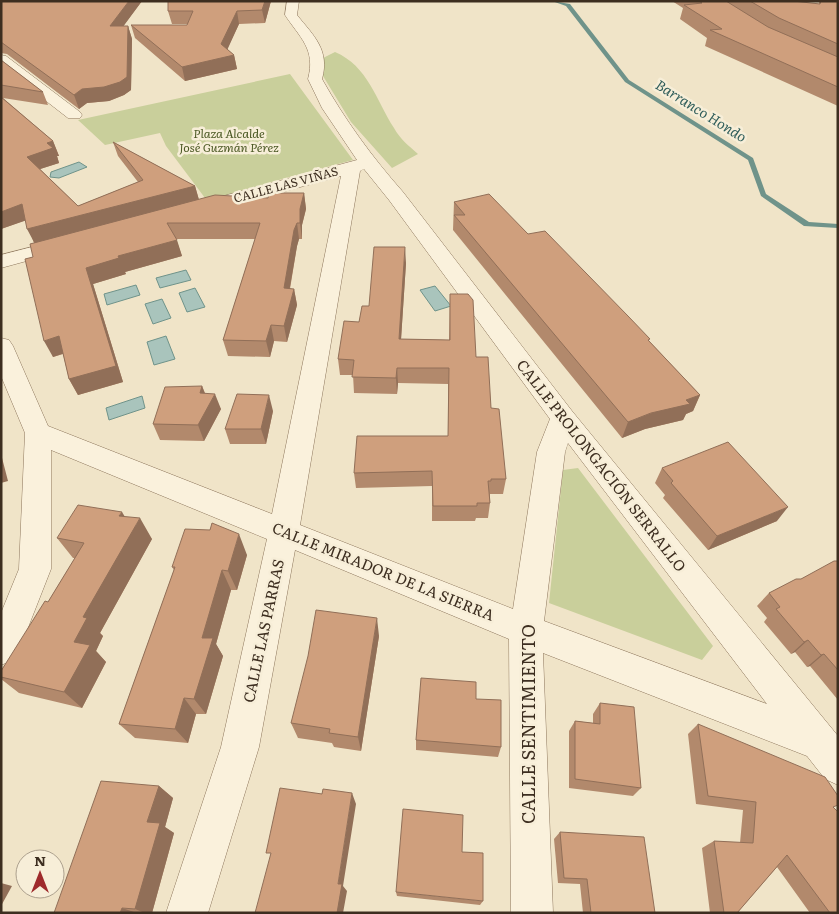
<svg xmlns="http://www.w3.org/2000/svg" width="839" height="914" font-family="Literata,serif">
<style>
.green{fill:#c9cf9b}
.water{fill:#a9c4bc;stroke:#6f938a}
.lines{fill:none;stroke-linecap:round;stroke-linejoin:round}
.stream{fill:#6f938a;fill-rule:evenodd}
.minor-casing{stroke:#8d765c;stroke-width:1}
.minor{fill:#faf1dc;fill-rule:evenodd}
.wall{fill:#b2896c}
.shaded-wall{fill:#916f58}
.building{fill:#cf9f7d;stroke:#916f58}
.labels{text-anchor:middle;stroke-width:5;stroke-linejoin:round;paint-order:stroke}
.far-park-label{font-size:12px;font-style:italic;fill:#4d5a26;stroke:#f7eed8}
.far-street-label{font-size:12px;fill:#3d2e20;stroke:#f7eed8}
.far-water-label{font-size:14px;font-style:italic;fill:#2f5d5a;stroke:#f7eed8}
.street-label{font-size:15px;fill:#3d2e20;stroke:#f7eed8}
.near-street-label{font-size:18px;fill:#3d2e20;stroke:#f7eed8}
</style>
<rect width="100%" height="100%" fill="#f0e4c8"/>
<!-- green -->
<path class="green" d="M 335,52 C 368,66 376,100 394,128 C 400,139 409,146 418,154 L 392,168 L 351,122 L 323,76 L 323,58 Z
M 290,74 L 353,160 L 282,179 L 208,202 L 166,146 L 160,133 L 105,145 L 78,120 Z
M 578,468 L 713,646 L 702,660 L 549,603 L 563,470 Z"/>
<!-- water -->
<path class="water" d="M 79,162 L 87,167 L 59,178 L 50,177 L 51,172 Z
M 186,270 L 191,280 L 160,288 L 156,278 Z
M 136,285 L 140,295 L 107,305 L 104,294 Z
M 435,286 L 451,306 L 435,311 L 420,290 Z
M 195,288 L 205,307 L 187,312 L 179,293 Z
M 162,299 L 171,318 L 153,324 L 145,304 Z
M 166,336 L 175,359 L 154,365 L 147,342 Z
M 142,396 L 145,408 L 109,420 L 106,408 Z"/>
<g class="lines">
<!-- stream -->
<path class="stream" d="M 552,1 L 570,4 L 629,80 L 753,158 L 766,194 L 809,222 L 838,224 L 838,228 L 804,226 L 761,196 L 748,160 L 625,82 L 566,6 Z"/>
<!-- minor casing -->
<g class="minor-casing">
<path id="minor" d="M 287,1 L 299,1 L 297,15 C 314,36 330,50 322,79 C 345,120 372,157 403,192 L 572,411 L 838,736 L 838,785 L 825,779 L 807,756 L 543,653 L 553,913 L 511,913 L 509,639 L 295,550 L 259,747 L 208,913 L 166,913 L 221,747 L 267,539 L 51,450 L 51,569 L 20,648 L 13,660 L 1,665 L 1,613 L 19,569 L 25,433 L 1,376 L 1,338 L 9,340 L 13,346 L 48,426 L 272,514 L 341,176 L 208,212 L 201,210 L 198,206 L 201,202 L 357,160 L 322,108 L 308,79 C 316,49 300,38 285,15 ZM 364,169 L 389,200 L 550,419 L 537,452 L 513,609 L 300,525 L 360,171 ZM 568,443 L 767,704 L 544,621 L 565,452 Z
M 1,55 L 6,56 L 80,112 L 82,115 L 80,118 L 68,118 L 1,66 Z
M 67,238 L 74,240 L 77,244 L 74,248 L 1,268 L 1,255 Z"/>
</g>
<!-- minor -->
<use href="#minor" class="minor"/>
</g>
<!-- wall -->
<path class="wall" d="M 1,1 L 142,1 L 123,26 L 128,26 L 132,39 L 131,90 L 124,95 L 109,101 L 87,103 L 79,109 L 7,54 L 1,53 Z
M 271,1 L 265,23 L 239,24 L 227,49 L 234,55 L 237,69 L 185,81 L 135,38 L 131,25 L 187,25 L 188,24 L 172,24 L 168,11 Z
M 672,1 L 793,1 L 819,4 L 819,1 L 838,1 L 838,106 L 705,46 L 707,38 L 680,19 L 683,8 Z
M 1,60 L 43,92 L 48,105 L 3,98 L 53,141 L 59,156 L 57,156 L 59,163 L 40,169 L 78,206 L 138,182 L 118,156 L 113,142 L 195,186 L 199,200 L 268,198 L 304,193 L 306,209 L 302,225 L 302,239 L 299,239 L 297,246 L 290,289 L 294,289 L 297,305 L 287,342 L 274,341 L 270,357 L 228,356 L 223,340 L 255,239 L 176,239 L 182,256 L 125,272 L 126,274 L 93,284 L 123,382 L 78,395 L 69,379 L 63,354 L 53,357 L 33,257 L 34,243 L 26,220 L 1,229 Z
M 454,202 L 528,234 L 650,342 L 700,395 L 693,411 L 686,414 L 683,420 L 645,429 L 622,438 L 453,230 Z
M 406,263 L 401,339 L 449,340 L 450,294 L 476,357 L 491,408 L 506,479 L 503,494 L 490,494 L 490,503 L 488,518 L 476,518 L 475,521 L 432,521 L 432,486 L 356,488 L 354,473 L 448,436 L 448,384 L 398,383 L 397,394 L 354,393 L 353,375 L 340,375 L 338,359 L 359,322 L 369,306 Z
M 202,386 L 205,393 L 221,409 L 204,441 L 160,440 L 153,424 Z
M 273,411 L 266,444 L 230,444 L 225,429 Z
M 662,468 L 777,521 L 708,550 L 663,498 L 665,495 L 655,483 Z
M 124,517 L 152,539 L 100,633 L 103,636 L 96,651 L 106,662 L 82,708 L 19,693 L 1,679 L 1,671 L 48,602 L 75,558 L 73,558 L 57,538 Z
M 210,530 L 247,555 L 237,590 L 231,590 L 216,644 L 223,656 L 206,714 L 196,714 L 188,743 L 135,738 L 119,724 L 174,570 L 172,567 Z
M 838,561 L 838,700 L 810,666 L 807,667 L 795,652 L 791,654 L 764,622 L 767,618 L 757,606 L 769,593 L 801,579 Z
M 379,636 L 361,751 L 334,747 L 332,743 L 298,738 L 291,723 Z
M 476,699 L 501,747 L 498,757 L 416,750 L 416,740 Z
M 600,703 L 641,788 L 633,796 L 569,788 L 569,731 L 575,721 L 593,723 L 593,714 Z
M 698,724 L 834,807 L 838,913 L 810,913 L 777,867 L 737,913 L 710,913 L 702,848 L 714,841 L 740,843 L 743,810 L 696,804 L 688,734 Z
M 159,786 L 173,798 L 165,827 L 174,833 L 152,913 L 54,913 Z
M 560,832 L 655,913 L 583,913 L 580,884 L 558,883 L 554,839 Z
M 396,892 L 483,901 L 480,905 L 397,896 Z"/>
<!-- shaded-wall -->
<path class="shaded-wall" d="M 129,1 L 142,1 L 114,39 L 110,26 Z
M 265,1 L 271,1 L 265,23 L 262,10 Z
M 237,11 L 239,24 L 224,57 L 221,44 Z
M 128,26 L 132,39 L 131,90 L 124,95 L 109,101 L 87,103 L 79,109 L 74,95 L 82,89 Z
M 234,55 L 237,69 L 185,81 L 182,67 Z
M 53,141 L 59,156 L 57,156 L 59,163 L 34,171 L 27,157 L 47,143 Z
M 195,186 L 199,200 L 35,244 L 27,229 Z
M 304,193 L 306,209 L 302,225 L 302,239 L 300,223 L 300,209 Z
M 22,204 L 30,219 L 1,229 L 1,212 Z
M 297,223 L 299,239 L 297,246 L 287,304 L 284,288 L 294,230 Z
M 177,240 L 182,256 L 125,272 L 126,274 L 93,284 L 123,382 L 78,395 L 69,379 L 86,268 L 118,256 Z
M 405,247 L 406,263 L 400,355 L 399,339 Z
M 294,289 L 297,305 L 287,342 L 284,326 Z
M 271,325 L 274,341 L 270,357 L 266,341 Z
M 59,336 L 68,352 L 53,357 L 44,341 Z
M 397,368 L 398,383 L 397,394 L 396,378 Z
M 202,386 L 208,402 L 200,393 Z
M 215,394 L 221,409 L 204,441 L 198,425 Z
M 269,395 L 273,411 L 266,444 L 261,429 Z
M 700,395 L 693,411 L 686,414 L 683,420 L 645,429 L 622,438 L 628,422 Z
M 1,454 L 8,481 L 1,483 Z
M 788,507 L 777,521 L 708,550 L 717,536 Z
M 122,512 L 133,530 L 140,518 L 152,539 L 100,633 L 103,636 L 96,651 L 106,662 L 82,708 L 64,692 L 74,642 L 119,516 Z
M 239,534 L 247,555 L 237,590 L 228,571 Z
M 222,570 L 231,590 L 216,644 L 223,656 L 206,714 L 194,699 L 202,638 Z
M 377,618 L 379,636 L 361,751 L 358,737 Z
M 808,640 L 795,652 L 791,654 L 804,642 Z
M 824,654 L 810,666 L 807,667 L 821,655 Z
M 184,698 L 196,714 L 188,743 L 175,729 Z
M 159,786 L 173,798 L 165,827 L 174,833 L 152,913 L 145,913 L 135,909 L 147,822 Z
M 352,793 L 356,804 L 343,886 L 347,891 L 343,913 L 337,913 L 338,884 Z
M 1,883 L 12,886 L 1,906 Z
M 122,908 L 137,913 L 120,913 Z"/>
<!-- building -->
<path class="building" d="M 1,1 L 129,1 L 110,26 L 128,26 L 127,77 L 120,82 L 104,87 L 82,89 L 74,95 L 1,42 Z
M 168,1 L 265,1 L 262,10 L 237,11 L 221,44 L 234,55 L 182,67 L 131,25 L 187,25 L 193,11 L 168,11 Z
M 699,1 L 726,1 L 768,27 L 838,57 L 838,87 L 710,30 L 722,29 L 684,5 L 702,3 Z
M 750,1 L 793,1 L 820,4 L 821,1 L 838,1 L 838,44 L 779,18 Z
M 1,60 L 43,92 L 1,85 Z
M 1,97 L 53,141 L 47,143 L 53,148 L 27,157 L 78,206 L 143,180 L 113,142 L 195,186 L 27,229 L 22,204 L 1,212 Z
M 269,193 L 304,193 L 300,209 L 300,223 L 297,223 L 294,230 L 284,288 L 294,289 L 284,326 L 271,325 L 266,341 L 223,340 L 260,223 L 167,223 L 177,240 L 118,256 L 119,258 L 86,268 L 116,366 L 69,379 L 59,336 L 44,341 L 25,259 L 33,257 L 30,244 L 215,195 L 268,198 Z
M 489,194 L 528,234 L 545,231 L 628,316 L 650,339 L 648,340 L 700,395 L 686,400 L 690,404 L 651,413 L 628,422 L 454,215 L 465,215 L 454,202 Z
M 374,247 L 405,247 L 399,339 L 450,340 L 450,294 L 468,294 L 473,300 L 476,357 L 488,357 L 491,408 L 499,409 L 506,479 L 491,479 L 491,481 L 488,481 L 490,503 L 477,503 L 477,506 L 433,506 L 432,471 L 354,473 L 357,436 L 448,436 L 449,368 L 397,368 L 396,378 L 352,377 L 354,360 L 338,359 L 344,321 L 359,322 L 362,306 L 369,306 Z
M 202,386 L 200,393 L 215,394 L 198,425 L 153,424 L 165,387 Z
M 237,394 L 269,395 L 261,429 L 225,429 Z
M 728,442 L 788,507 L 717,536 L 671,483 L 673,481 L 662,468 Z
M 78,505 L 122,512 L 119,516 L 140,518 L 83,617 L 87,618 L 74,642 L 90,645 L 64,692 L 1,677 L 1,671 L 45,601 L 48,602 L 84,543 L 57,538 Z
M 212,523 L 239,534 L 228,571 L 222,570 L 202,638 L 213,638 L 194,699 L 184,698 L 175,729 L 119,724 L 175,567 L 172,567 L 185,529 L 210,530 Z
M 834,561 L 838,561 L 838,670 L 824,654 L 821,655 L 808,640 L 804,642 L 776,609 L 780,607 L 769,593 L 796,579 L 801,579 Z
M 316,610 L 377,618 L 358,737 L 329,733 L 330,729 L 291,723 L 308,656 Z
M 421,678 L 476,682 L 476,699 L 501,700 L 501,747 L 416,740 Z
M 600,703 L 634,707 L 641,788 L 575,779 L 575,721 L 600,724 Z
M 698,724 L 825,777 L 838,796 L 838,805 L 833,807 L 838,812 L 838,913 L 830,913 L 787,855 L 737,913 L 724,913 L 714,841 L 753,843 L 756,802 L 708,796 Z
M 101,781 L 159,786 L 147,822 L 160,823 L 135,909 L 122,908 L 120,913 L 54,913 Z
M 280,788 L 322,794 L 323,789 L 352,793 L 338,884 L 342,884 L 337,913 L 255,913 L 271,853 L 266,853 Z
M 403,809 L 463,815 L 462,852 L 483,853 L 483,901 L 396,892 Z
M 560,832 L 644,837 L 655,913 L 591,913 L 587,879 L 564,878 Z"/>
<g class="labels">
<!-- far-park labels -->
<g class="far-park-label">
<text x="229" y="138">Plaza Alcalde<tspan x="229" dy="14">José Guzmán Pérez</tspan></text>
</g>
<!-- far-street labels -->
<g class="far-street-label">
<text transform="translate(286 185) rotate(-15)" y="4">CALLE LAS VIÑAS</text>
</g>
<!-- far-water labels -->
<g class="far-water-label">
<text transform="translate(701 111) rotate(32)" y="5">Barranco Hondo</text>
</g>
<!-- street labels -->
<g class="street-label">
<text transform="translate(601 466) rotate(52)" y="5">CALLE PROLONGACIÓN SERRALLO</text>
<text transform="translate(383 572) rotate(22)" y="5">CALLE MIRADOR DE LA SIERRA</text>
<text transform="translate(264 631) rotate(-78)" y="5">CALLE LAS PARRAS</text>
</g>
<!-- near-street labels -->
<g class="near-street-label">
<text transform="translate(529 724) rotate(-90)" y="6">CALLE SENTIMIENTO</text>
</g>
</g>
<!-- border -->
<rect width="839" height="914" fill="none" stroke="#3d2e20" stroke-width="5"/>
<!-- north arrow -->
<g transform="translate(40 874)"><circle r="24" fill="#f7eed8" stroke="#ada18e"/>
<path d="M0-4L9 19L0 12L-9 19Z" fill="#9e2a2b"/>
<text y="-8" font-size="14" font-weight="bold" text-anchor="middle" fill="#3d2e20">N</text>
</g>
</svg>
